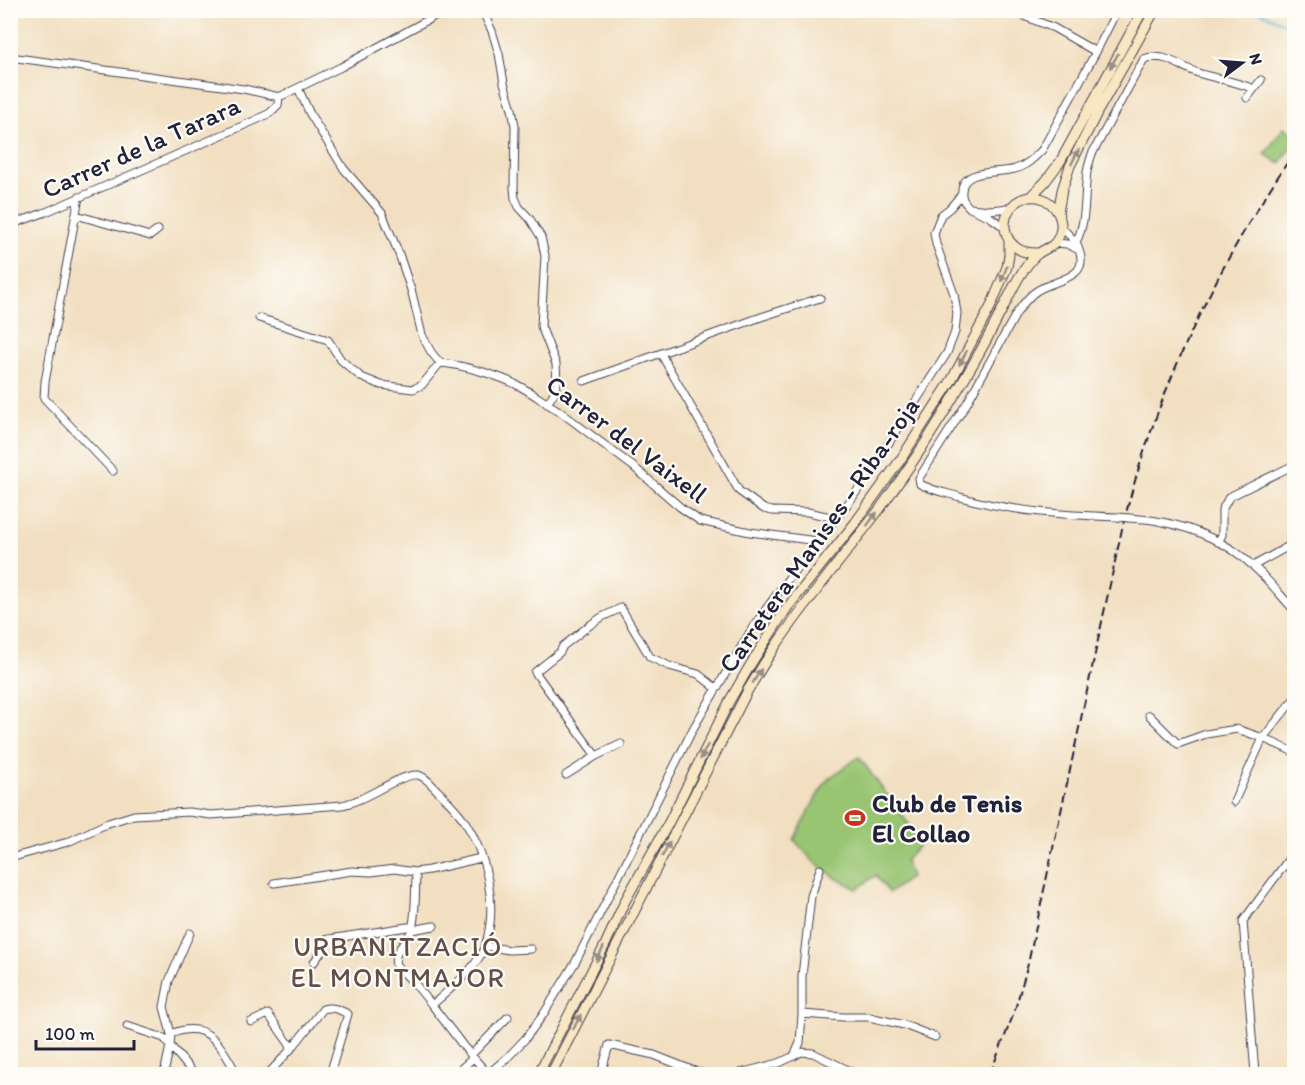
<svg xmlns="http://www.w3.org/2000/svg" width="1305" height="1085" font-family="Itim,sans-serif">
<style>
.green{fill:#99c572;stroke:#5e7456;stroke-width:1.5}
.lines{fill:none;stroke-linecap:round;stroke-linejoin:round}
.stream{stroke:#5eb0d9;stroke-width:2}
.minor-casing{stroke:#413e4f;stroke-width:9}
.secondary-casing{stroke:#413e4f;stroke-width:11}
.minor{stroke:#fff;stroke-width:7}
.secondary{stroke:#f9e7c3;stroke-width:9}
.rail{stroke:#22223b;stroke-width:2;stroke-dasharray:9 4.5;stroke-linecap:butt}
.minor-bridge-casing{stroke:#413e4f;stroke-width:9;stroke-linecap:butt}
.minor-bridge{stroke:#fff;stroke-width:7}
.oneway{fill:#988e86}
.labels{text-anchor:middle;stroke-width:4.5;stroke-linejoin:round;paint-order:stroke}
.street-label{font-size:26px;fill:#22223b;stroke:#fdfcf7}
.poi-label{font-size:26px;font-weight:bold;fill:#22223b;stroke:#fdfcf7;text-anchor:start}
.neighbourhood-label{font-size:27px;letter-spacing:1.5px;fill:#634e4a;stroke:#fdfcf7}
</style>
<rect width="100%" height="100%" fill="#fdfcf7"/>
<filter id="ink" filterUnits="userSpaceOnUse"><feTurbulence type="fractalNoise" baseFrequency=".0167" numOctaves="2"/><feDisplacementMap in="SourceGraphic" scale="12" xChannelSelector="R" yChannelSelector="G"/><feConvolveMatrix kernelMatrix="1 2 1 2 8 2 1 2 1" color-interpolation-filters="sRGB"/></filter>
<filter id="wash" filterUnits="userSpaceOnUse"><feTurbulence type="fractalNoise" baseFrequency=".008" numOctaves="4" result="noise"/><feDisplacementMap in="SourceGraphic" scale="24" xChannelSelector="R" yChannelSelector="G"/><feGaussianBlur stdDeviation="1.35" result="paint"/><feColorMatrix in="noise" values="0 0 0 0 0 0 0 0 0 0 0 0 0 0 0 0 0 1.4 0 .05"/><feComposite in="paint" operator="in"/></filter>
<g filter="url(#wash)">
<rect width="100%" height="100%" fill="#f2dfc1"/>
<!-- green -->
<path class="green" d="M 1284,127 L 1294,134 L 1294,143 L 1280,164 L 1265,154 Z
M 859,757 L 922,842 L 905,861 L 911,877 L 889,893 L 876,875 L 857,889 L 836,878 L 814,862 L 794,840 L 817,796 L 828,779 Z"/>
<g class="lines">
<!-- stream -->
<path class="stream" d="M 1256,10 L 1294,28"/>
</g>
</g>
<g filter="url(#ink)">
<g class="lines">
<!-- minor casing -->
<g class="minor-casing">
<path id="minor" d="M 482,10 L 492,31 L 499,54 L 504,83 L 512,109 L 515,126 L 514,188 L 515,198 L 519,207 L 530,219 L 541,237 L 545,256 L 541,326 L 556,364 L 557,383 L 554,393 L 547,404
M 1009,10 L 1054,28 L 1096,52
M 10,57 L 244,89 L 279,97 L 341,67 L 446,10
M 298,88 L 310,114 L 344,169 L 382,213 L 399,254 L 412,293 L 422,335 L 431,352 L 440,363 C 464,365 501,376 521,387 C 534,394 545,403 558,410 L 635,468 L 680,507 L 700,521 L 750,532 L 817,541
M 1247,98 L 1261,80
M 79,197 L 45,382 L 44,398 L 113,471
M 970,208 C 965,203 961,199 962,191 C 962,168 999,174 1015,169 C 1026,166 1034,158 1042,150 L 1096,52 L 1117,10
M 76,215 L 150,236 L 158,230
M 10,225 L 46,212 L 256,120 L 270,113 L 278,105 L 279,97
M 1004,227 L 990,217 L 970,208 L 990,210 L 1010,208
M 1076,242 C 1087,222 1084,195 1087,172 C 1088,166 1090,160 1092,154 L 1144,59 C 1150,56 1156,57 1163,58 C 1175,61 1186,69 1198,73 C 1217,79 1236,81 1254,89
M 1055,243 L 1067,244 L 1079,250 L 1076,242 L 1061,227
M 1079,250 C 1090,279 1056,279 1038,290 C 1029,295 1022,305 1016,314 L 967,403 L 919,478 L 920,484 C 933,491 947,493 960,497 C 1013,512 1064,515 1118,517
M 259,318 L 328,340 L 341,360 L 361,377 L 381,385 L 413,389 L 422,385 L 440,363
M 661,354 L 739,491 L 764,509 L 772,511 L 808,512 L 835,518
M 584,381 L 761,317 L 820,298
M 1129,518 C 1140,519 1151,519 1162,522 C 1194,528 1229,543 1253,566 C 1268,579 1281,596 1294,610
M 1218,542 L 1222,535 L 1222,510 L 1229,497 L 1294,465
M 1253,566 L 1294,543
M 1149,715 L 1178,744 L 1206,734 L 1237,729 L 1263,738 L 1294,752
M 596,756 L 535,672 L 560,652 L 563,646 L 590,625 L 602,617 L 621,608 L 650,657 L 669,666 L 698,674 L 716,688
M 566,775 L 596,756 L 621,744
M 1234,802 L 1263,738 L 1294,699
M 10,858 L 68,842 L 108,823 L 134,815 L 189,812 L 211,815 L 342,805 C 346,804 351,803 355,801 C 371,796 403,773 418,775 C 427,777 433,787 439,792 C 448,801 457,810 464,820 C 486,854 498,903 486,943 C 479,967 450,989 432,1005 L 464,1047 L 488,1074
M 1286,864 L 1294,872
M 415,872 L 416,879 C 415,893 416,920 411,932 C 406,943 392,952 396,965 L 415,984 L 432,1005
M 274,883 L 352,871 L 371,872 L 394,869 L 415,872 L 429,870 L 481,858
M 411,930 L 434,926
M 485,946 L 509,950 L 531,949
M 314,962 L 322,951 L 323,940 L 407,927 L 412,927
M 802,1014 L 843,1017 L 869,1017 L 904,1025 L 935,1037
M 251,1022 L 268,1014 L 292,1048
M 127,1026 L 164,1038 L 194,1074
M 171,1034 L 164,1007 L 169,981 L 190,933
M 794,1056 L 801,1052 L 813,1053 L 856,1074
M 164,1074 L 170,1046 L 171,1034 C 208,1018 221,1046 237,1074
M 268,1074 L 292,1048 L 323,1009 C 332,1006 340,1010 348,1014 L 330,1074
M 455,1074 L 471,1060 L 471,1055 L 508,1017
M 488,1074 L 508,1057 L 525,1039 L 543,1015 L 576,961 L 694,727 L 753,627 L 788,579 L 853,497 L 883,452 L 947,353 L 955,332 L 957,313 L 954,294 L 936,244 L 934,233 L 941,215 L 950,208 L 961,195
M 601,1074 L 609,1045 L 654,1055 L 697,1072 L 708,1074
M 736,1074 L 779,1063 L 794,1056 L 800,1043 L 802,1014 L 802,976 L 811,896 L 820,869
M 1255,1074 L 1243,921 L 1294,852"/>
</g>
<!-- secondary casing -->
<g class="secondary-casing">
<path id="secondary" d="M 1030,197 L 1045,182 L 1060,162 L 1143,10
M 1058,213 L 1062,190 L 1070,166 L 1098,111 L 1155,10
M 538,1074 L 605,945 L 625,901 L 668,824 L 730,700 L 752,662 L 787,608 L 855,523 L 901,459 L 951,381 L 991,306 L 1007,267 L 1009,255 L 1009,240
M 551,1074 L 748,690 C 757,676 765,661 775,647 C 807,600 844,556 879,510 C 909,469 937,426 963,381 C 977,358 990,334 1002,310 C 1008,298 1014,285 1021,274 C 1026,267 1032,257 1039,253 C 1047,247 1054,248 1059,236 C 1067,217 1050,194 1029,197 C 1004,201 996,234 1017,248 C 1023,253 1031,253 1038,253"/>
</g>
<!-- minor -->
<use href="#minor" class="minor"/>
<!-- secondary -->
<use href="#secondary" class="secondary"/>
<!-- rail -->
<path class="rail" d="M 990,1074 L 1014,1013 L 1028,964 L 1122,529 C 1155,394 1215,267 1294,153"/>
<!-- minor-bridge casing -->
<g class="minor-bridge-casing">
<path id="minor-bridge" d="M 1118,517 L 1129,518"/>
</g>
<!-- minor-bridge -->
<use href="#minor-bridge" class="minor-bridge"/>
</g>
<!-- one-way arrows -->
<defs><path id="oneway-solid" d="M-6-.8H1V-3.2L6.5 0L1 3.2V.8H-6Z" transform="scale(1.5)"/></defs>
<g class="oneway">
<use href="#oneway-solid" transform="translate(1114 61) rotate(119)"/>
<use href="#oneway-solid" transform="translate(1075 157) rotate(-63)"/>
<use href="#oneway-solid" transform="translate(1004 274) rotate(111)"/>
<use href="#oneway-solid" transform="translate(963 358) rotate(118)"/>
<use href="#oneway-solid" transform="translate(872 519) rotate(-53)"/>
<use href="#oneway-solid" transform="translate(757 676) rotate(-59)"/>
<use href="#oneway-solid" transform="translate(704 752) rotate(117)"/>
<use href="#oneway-solid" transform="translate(666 849) rotate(-63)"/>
<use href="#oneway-solid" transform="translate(600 954) rotate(117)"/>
<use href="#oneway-solid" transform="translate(577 1022) rotate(-63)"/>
</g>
</g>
<!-- icons -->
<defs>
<g id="stadium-bare" transform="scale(1.62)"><path d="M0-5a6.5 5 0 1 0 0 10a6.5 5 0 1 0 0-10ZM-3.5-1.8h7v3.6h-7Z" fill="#c8321e" stroke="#fdfcf7" stroke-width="2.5" paint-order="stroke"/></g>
</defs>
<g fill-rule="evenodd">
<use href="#stadium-bare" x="855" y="818"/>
</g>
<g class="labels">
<!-- street labels -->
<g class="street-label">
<text transform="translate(141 147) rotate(-24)" y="9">Carrer de la Tarara</text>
<text transform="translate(627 439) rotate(37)" y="9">Carrer del Vaixell</text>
<text transform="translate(819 535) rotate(-55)" y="9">Carretera Manises - Riba-roja</text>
</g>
<!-- poi labels -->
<g class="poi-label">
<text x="872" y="812">Club de Tenis<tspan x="872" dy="30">El Collao</tspan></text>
</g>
<!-- neighbourhood labels -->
<g class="neighbourhood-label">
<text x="398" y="956">URBANITZACIÓ<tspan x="398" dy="31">EL MONTMAJOR</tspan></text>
</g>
</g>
<!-- margin -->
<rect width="1305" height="1085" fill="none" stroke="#fdfcf7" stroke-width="36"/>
<!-- north arrow -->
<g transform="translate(1242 63) rotate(74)" stroke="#fdfcf7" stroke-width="4.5" paint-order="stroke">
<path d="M0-4.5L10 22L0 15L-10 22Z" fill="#22223b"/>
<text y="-9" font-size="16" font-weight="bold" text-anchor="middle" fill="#22223b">N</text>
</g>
<!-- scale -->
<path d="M36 1040v9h98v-9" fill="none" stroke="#22223b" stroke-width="3"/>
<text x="45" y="1040" font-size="18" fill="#22223b" stroke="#fdfcf7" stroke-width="4.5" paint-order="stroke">100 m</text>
</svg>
